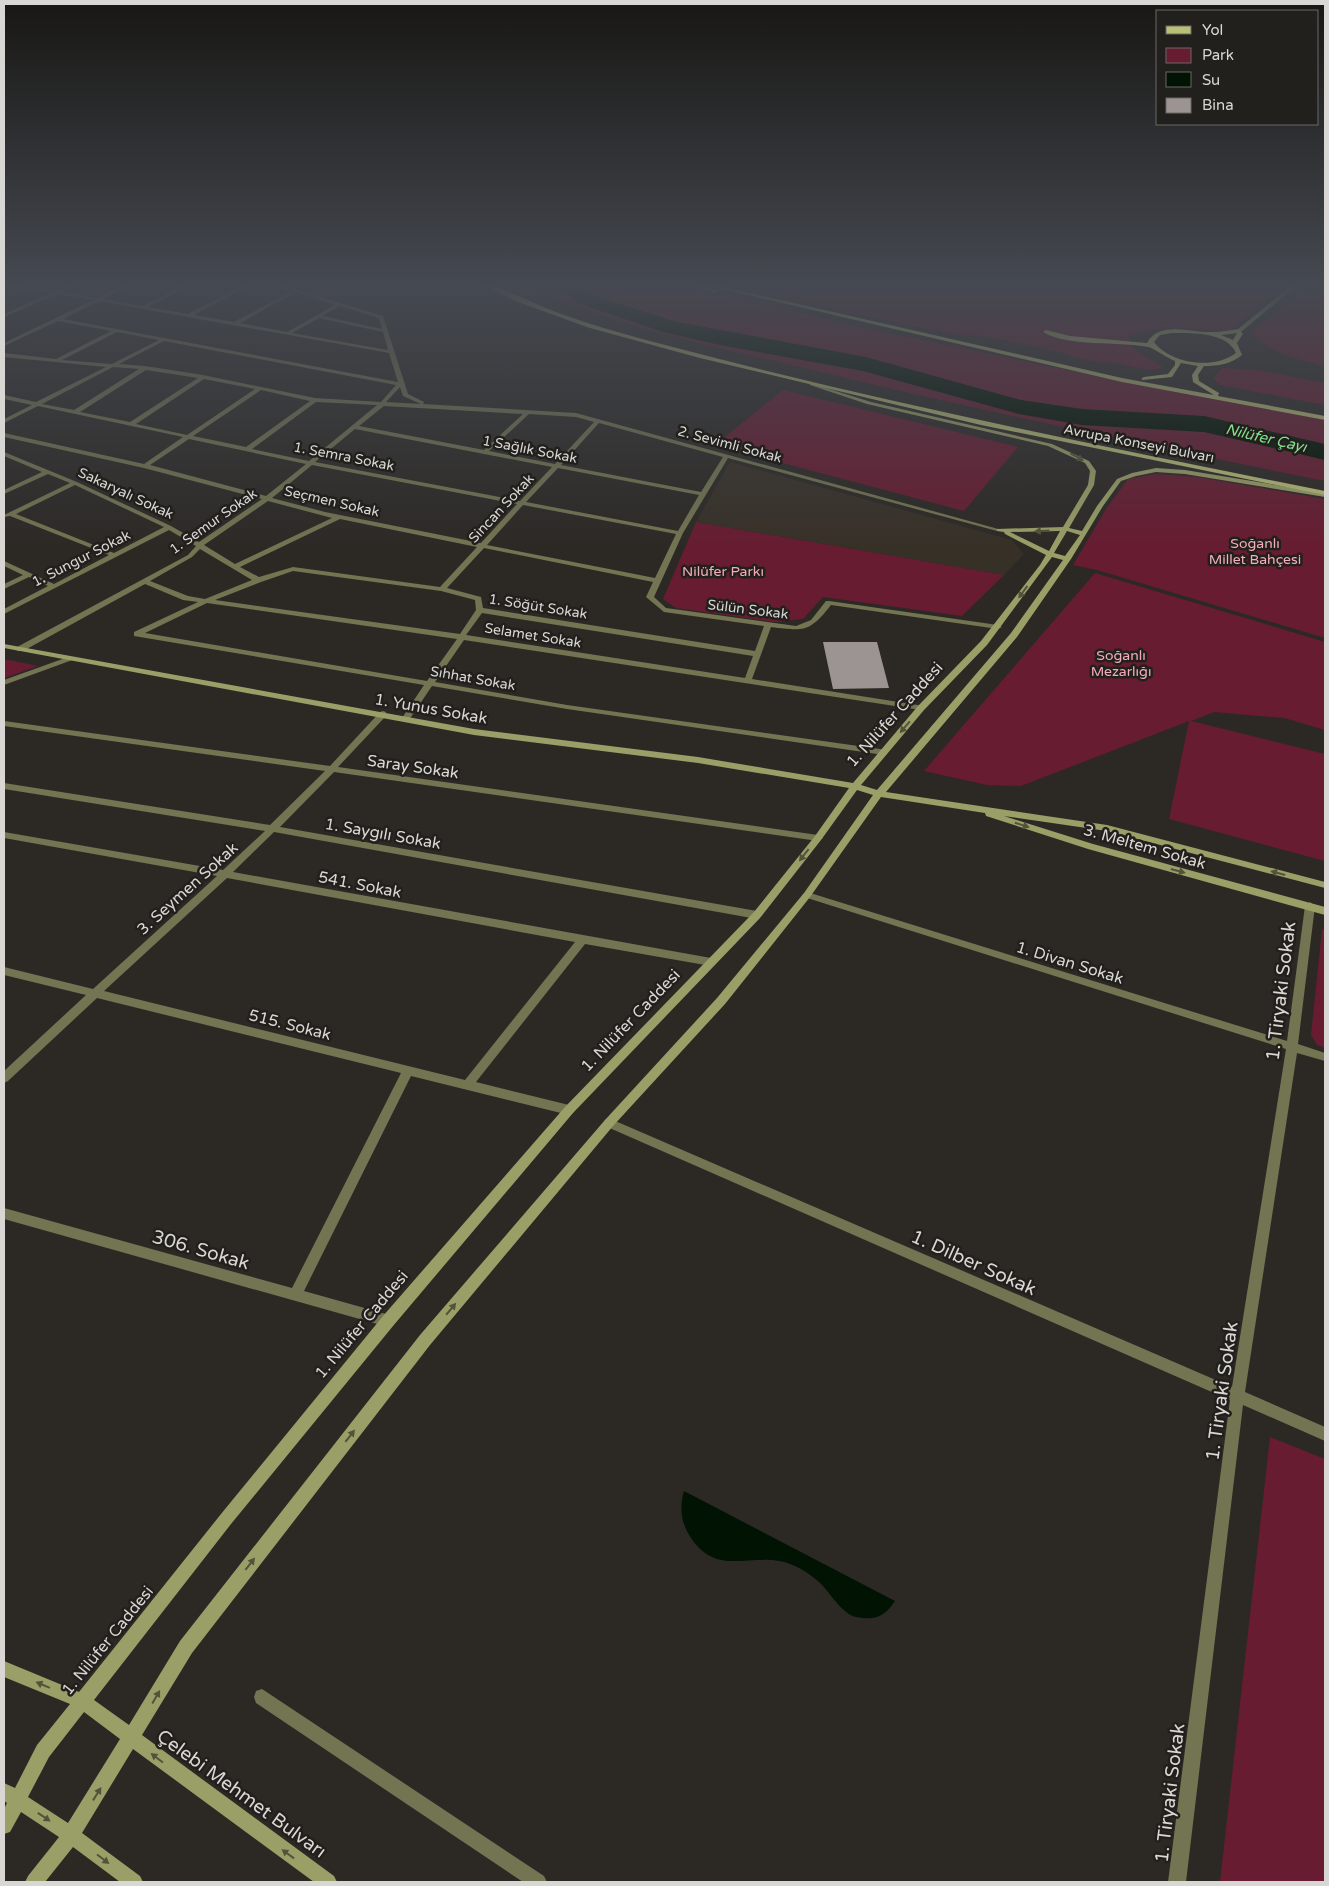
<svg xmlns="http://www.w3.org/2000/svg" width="1329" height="1886" font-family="'Varela Round',sans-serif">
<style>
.built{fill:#373027}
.green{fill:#671c31}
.water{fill:#011303}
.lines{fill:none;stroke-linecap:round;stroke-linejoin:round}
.river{fill:#011303;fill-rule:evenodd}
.building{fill:#9b9492}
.street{fill:#727452;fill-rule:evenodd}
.secondary{fill:#9a9f67;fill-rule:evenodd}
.primary{fill:#babf77;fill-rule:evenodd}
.oneway{fill:#52533a}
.labels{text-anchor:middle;stroke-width:5;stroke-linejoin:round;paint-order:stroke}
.far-street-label{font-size:14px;fill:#d9d7d4;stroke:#22201c}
.far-park-label{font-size:14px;fill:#f4adb9;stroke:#22201c}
.far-water-label{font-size:15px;font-style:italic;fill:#84df8e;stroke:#22201c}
.street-label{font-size:16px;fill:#d9d7d4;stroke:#22201c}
.near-street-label{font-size:19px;fill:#d9d7d4;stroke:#22201c}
</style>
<rect width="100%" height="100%" fill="#2c2925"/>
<!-- built -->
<path class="built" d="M 730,462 L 1012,540 L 1024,554 L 1004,575 L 696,522 Z"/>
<!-- green -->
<path class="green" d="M 527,285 L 685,285 L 840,323 L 1120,381 L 1325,420 L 1325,481 C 1151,446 977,410 804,368 C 715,347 609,325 527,285 Z
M 731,285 L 1282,285 L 1230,331 L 1165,327 L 1129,336 L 1133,348 L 1164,368 L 1147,370 L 1108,362 L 1102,363 L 1073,357 L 1060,352 L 983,336 L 951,334 L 760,293 Z
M 1311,285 L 1325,285 L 1325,366 C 1298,359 1270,353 1250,333 Z
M 1222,368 L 1258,370 L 1325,383 L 1325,405 L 1220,385 L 1213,379 Z
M 783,390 L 1018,447 L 964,511 L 715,445 Z
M 1156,474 L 1197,477 L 1325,499 L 1325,638 L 1097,570 L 1073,565 L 1106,509 L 1128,479 Z
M 696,522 L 1004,575 L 962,616 L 823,597 L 803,619 L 775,622 L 676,608 L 663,599 Z
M 1095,573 L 1325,642 L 1325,730 L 1284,718 L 1214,712 L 1191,721 L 1325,754 L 1325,861 L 1169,819 L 1189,721 L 1021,786 L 987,785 L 924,771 Z
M 4,659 L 38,666 L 4,678 Z
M 1322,929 L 1325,930 L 1325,1048 L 1317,1045 L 1311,1035 Z
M 1270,1437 L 1325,1459 L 1325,1882 L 1220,1882 Z"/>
<!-- water -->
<path class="water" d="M 684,1491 L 895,1601 C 885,1616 876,1621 856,1617 C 843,1614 832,1596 823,1586 C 817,1579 804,1570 795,1566 C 756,1547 720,1581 691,1538 C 681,1523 679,1508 684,1491 Z"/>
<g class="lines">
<!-- river -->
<path class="river" d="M 557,285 L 580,285 L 592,295 L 677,322 L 866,357 L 1021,400 L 1082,409 L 1204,416 L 1325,444 L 1325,460 L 1204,432 L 1082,425 L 1019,414 L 863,371 L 720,345 L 663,332 L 578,303 Z"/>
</g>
<!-- building -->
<path class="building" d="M 823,642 L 877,642 L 889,688 L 833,689 Z"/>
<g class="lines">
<!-- street -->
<path class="street" d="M 4,285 L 56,291 L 70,285 L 75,285 L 62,292 L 97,298 L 125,285 L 130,285 L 103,299 L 142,306 L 185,285 L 190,285 L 148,307 L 188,314 L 245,285 L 250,285 L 194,315 L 234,322 L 292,291 L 275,285 L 281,285 L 383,316 L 408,394 L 424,402 L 423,404 L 576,413 L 1002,530 L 997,531 L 728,458 L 683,533 L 654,597 L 666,608 L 796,626 L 811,620 L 826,601 L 829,601 L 998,625 L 1002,627 L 998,629 L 831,605 C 809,633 804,631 771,627 L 752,679 L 924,706 L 925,708 L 921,710 L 464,640 L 435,682 L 567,705 L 887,750 L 888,752 L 884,755 L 567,709 L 432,686 L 409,720 L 406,721 L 402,718 L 424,685 L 134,636 L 134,632 L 198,602 L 183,600 L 145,584 L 23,651 L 17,651 L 17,647 L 188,555 L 196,546 L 169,530 L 4,614 L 4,609 L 48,586 L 29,577 L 4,589 L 4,584 L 23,575 L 4,566 L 4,561 L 54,584 L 109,555 L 10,516 L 4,517 L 4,515 L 70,483 L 48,474 L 4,494 L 4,490 L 42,472 L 4,456 L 4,452 L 77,482 L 171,526 L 199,542 L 262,499 L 144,468 L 4,437 L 4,433 L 144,464 L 183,437 L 38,406 L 4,423 L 4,419 L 32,405 L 4,399 L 4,395 L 36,402 L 106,367 L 4,357 L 4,353 L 56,359 L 111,331 L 58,321 L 4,346 L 4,343 L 93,300 L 58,294 L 4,317 L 4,314 L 51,293 L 4,287 ZM 296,292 L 335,305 L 287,332 L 240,323 ZM 99,301 L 389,353 L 398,382 L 63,319 ZM 340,306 L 379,318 L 382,329 L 322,316 ZM 319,318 L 383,332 L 388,350 L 292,333 ZM 117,332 L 159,340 L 112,364 L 62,360 ZM 164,341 L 396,385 L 381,402 L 315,398 L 203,375 L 145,366 L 119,364 ZM 113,367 L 139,369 L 74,410 L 42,404 ZM 146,370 L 198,378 L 130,422 L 80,412 ZM 204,379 L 255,389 L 187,435 L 136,424 ZM 400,387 L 403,396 L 421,404 L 386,402 ZM 261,390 L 310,401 L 246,447 L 193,436 ZM 316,402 L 377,405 L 309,461 L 252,449 ZM 384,406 L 523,414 L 484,450 L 359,426 ZM 529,414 L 576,417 L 594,422 L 555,464 L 489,451 ZM 599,423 L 723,457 L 701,492 L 561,465 ZM 355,429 L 552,467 L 520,501 L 315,462 ZM 189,439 L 306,464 L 266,496 L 150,465 ZM 312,465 L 517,504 L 481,543 L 325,512 L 272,498 ZM 558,468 L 699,495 L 678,531 L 526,502 ZM 75,485 L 164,527 L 114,553 L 16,514 ZM 268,501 L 332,518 L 235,564 L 204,545 ZM 523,505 L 676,534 L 655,578 L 487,545 ZM 340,519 L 477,547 L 440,587 L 293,567 L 259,577 L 240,567 ZM 484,548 L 653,582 L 646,597 L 664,612 L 764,626 L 755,651 L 483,608 L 481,597 L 447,588 ZM 200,549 L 252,580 L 205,599 L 188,596 L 150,581 L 192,557 ZM 293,571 L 441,591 L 475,600 L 476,610 L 460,634 L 215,600 L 261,582 ZM 207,603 L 457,639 L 427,681 L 145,633 ZM 482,613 L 753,656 L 745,678 L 466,635 Z
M 68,657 L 74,657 L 75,659 L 4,685 L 4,680 Z
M 383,711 L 386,712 L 386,716 L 338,767 L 818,835 L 823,838 L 818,841 L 334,772 L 280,827 L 757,911 L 762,915 L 757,919 L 274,832 L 233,872 L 711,958 L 715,959 L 716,962 L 715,965 L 711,966 L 585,944 L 476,1082 L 569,1105 L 573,1107 L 575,1110 L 573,1113 L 569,1115 L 411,1076 L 304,1291 L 393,1316 L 395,1321 L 393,1326 L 388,1327 L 4,1219 L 4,1208 L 292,1288 L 401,1073 L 97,998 L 8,1081 L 4,1083 L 4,1071 L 86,995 L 4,975 L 4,967 L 93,989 L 217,876 L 4,838 L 4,832 L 223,870 L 265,831 L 4,789 L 4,783 L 270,825 L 325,771 L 4,726 L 4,721 L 330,766 L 380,712 ZM 227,878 L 575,942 L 465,1080 L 104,991 Z
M 807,892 L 1287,1041 L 1305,906 L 1310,902 L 1315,906 L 1298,1044 L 1325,1053 L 1325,1061 L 1297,1053 L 1245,1392 L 1325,1427 L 1325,1441 L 1243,1405 L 1186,1882 L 1168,1882 L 1230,1400 L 605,1126 L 603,1123 L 605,1120 L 609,1118 L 613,1120 L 1232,1387 L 1286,1049 L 804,897 L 802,895 Z
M 262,1689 L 544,1876 L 547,1882 L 523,1882 L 256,1703 L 254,1697 L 256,1691 Z"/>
<!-- secondary -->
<path class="secondary" d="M 1292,285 L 1297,285 L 1241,332 L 1237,332 L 1237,330 Z
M 810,383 L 871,402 L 1052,444 L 1089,461 L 1096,471 L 1094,485 L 1069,528 L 1082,531 L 1097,506 L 1117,479 L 1132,473 L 1156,468 L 1185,470 L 1325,493 L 1325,497 L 1185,474 L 1156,472 L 1136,476 L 1121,481 L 1103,506 L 1071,559 L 1017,637 L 886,792 L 1107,825 L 1325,882 L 1325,888 L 1107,831 L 1004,816 L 1093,844 L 1325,907 L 1325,915 L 1088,849 L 986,816 L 985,813 L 881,797 L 810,897 L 725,1004 L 613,1126 L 430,1345 L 192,1653 L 142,1735 L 334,1876 L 337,1882 L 314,1882 L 133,1749 L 82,1833 L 140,1876 L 143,1882 L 120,1882 L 73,1847 L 45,1882 L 25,1882 L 28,1876 L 59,1837 L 21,1812 L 10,1832 L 4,1834 L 4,1809 L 7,1803 L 4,1801 L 4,1783 L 15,1788 L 37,1745 L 70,1704 L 4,1677 L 4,1661 L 79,1692 L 221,1514 L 383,1316 L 565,1107 L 754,912 L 815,836 L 849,788 L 698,763 L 474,735 L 4,648 L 4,644 L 474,729 L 698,757 L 853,783 L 918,706 L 981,641 L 1040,565 L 1046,555 L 1005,534 L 1004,532 L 997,531 L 997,529 L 1063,527 L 1088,485 L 1090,471 L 1085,463 L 1048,446 L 867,404 L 810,385 ZM 1060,531 L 1049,551 L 1010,532 ZM 1067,531 L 1080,535 L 1065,556 L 1054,553 ZM 1052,557 L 1063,560 L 1011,633 L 877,790 L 861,785 L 924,710 L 987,645 ZM 857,790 L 873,795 L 804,893 L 717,998 L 605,1120 L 420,1335 L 180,1641 L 129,1725 L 94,1700 L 231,1524 L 393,1326 L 573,1113 L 760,918 L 821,840 ZM 84,1712 L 120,1739 L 68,1823 L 28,1797 L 49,1757 Z"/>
<!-- primary -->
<path class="primary" d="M 483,285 C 498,284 539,306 556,312 C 593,326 631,336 669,346 C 886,403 1105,447 1325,491 L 1325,495 L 981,425 L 700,358 L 590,328 L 518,302 Z
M 692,285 L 701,285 L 718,291 L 715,293 Z
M 705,285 L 715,285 L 1122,378 L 1214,395 L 1193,382 L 1192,375 L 1198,366 L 1181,363 L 1172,377 L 1142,380 L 1142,378 L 1144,377 L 1168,374 L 1175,365 L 1175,361 C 1167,358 1152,347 1148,347 C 1118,341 1068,347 1043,332 L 1046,330 L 1070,336 L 1147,343 C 1159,320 1192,333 1212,332 C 1221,332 1230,330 1239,329 L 1243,334 L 1237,343 L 1242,355 C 1231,364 1218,366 1204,366 L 1198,375 L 1199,381 L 1219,393 L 1218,396 L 1325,416 L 1325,420 L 1122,382 ZM 1172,333 C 1192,333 1227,332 1236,353 C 1214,370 1171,364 1154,342 L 1160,335 ZM 1237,333 L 1233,340 L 1221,335 Z"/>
</g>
<!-- one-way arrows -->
<defs><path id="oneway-solid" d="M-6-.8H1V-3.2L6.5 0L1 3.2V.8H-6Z" transform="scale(1.25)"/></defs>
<g class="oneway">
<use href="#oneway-solid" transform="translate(1077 457) rotate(29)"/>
<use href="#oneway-solid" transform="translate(1042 531) rotate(177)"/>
<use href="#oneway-solid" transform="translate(1023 592) rotate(126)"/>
<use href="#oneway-solid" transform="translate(905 727) rotate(131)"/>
<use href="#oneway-solid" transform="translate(1022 825) rotate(18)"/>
<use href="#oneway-solid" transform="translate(804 855) rotate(128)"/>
<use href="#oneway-solid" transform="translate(1178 871) rotate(15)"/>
<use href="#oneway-solid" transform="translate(1278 873) rotate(-165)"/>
<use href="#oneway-solid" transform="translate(451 1309) rotate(-50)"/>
<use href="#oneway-solid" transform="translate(350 1436) rotate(-52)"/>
<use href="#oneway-solid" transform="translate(250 1564) rotate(-52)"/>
<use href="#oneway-solid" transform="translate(43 1685) rotate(-157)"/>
<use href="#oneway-solid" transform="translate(156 1697) rotate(-60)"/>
<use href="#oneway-solid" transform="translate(157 1758) rotate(-143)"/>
<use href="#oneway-solid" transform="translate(97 1794) rotate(-58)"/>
<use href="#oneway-solid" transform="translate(44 1817) rotate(34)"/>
<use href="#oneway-solid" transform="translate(288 1854) rotate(-144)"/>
<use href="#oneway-solid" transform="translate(103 1859) rotate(37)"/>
</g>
<!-- sky -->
<linearGradient id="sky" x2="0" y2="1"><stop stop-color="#181714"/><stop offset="0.52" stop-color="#454951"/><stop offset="1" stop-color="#454951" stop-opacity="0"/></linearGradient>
<rect width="1329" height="549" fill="url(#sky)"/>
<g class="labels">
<!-- far-street labels -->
<g class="far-street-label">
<text transform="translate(1139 443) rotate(11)" y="5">Avrupa Konseyi Bulvarı</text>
<text transform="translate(730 444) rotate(15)" y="5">2. Sevimli Sokak</text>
<text transform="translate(530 449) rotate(11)" y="5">1 Sağlık Sokak</text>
<text transform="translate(344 456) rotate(11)" y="5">1. Semra Sokak</text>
<text transform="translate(126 493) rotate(25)" y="5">Sakaryalı Sokak</text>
<text transform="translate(332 501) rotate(13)" y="5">Seçmen Sokak</text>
<text transform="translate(501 508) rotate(-47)" y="5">Sincan Sokak</text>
<text transform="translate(213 521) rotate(-35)" y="5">1. Semur Sokak</text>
<text transform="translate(81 558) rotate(-27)" y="5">1. Sungur Sokak</text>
<text transform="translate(538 606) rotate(9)" y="5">1. Söğüt Sokak</text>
<text transform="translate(748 609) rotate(7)" y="5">Sülün Sokak</text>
<text transform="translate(533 635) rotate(9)" y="5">Selamet Sokak</text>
<text transform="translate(473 678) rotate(10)" y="5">Sıhhat Sokak</text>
</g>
<!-- far-park labels -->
<g class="far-park-label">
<text x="1255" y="548">Soğanlı<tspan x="1255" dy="16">Millet Bahçesi</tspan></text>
<text x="723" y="576">Nilüfer Parkı</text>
<text x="1121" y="660">Soğanlı<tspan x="1121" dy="16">Mezarlığı</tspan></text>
</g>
<!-- far-water labels -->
<g class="far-water-label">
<text transform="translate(1266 438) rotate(13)" y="5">Nilüfer Çayı</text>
</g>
<!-- street labels -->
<g class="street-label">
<text transform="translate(431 708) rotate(10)" y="6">1. Yunus Sokak</text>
<text transform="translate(894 714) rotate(-48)" y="6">1. Nilüfer Caddesi</text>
<text transform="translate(413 766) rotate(8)" y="6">Saray Sokak</text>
<text transform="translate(383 833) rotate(10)" y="6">1. Saygılı Sokak</text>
<text transform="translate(1145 846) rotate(16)" y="6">3. Meltem Sokak</text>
<text transform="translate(360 884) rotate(11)" y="6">541. Sokak</text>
<text transform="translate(187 888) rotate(-42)" y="6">3. Seymen Sokak</text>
<text transform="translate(1070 962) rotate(17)" y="6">1. Divan Sokak</text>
<text transform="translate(630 1020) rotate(-46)" y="6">1. Nilüfer Caddesi</text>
<text transform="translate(290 1024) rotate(14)" y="6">515. Sokak</text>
<text transform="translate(361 1324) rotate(-50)" y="6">1. Nilüfer Caddesi</text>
<text transform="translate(107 1640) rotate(-51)" y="6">1. Nilüfer Caddesi</text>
</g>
<!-- near-street labels -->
<g class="near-street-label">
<text transform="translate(1280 991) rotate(-83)" y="7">1. Tiryaki Sokak</text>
<text transform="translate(201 1249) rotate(16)" y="7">306. Sokak</text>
<text transform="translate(974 1262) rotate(24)" y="7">1. Dilber Sokak</text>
<text transform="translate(1221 1391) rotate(-82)" y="7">1. Tiryaki Sokak</text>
<text transform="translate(242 1793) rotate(36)" y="7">Çelebi Mehmet Bulvarı</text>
<text transform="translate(1169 1793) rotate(-83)" y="7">1. Tiryaki Sokak</text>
</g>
</g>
<!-- border -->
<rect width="1329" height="1886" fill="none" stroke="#d9d7d4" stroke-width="10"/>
<!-- legend -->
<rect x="1156" y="10" width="162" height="115" fill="#22201c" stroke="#6b6966"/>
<rect x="1166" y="26" width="25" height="8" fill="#babf77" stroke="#6b6966"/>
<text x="1202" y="35" font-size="15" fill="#d9d7d4">Yol</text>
<rect x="1166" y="48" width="25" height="15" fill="#671c31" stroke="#6b6966"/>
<text x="1202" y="60" font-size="15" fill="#d9d7d4">Park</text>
<rect x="1166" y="72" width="25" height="15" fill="#011303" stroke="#6b6966"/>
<text x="1202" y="85" font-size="15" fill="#d9d7d4">Su</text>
<rect x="1166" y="98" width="25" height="15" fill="#9b9492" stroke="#6b6966"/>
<text x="1202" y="110" font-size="15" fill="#d9d7d4">Bina</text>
</svg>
